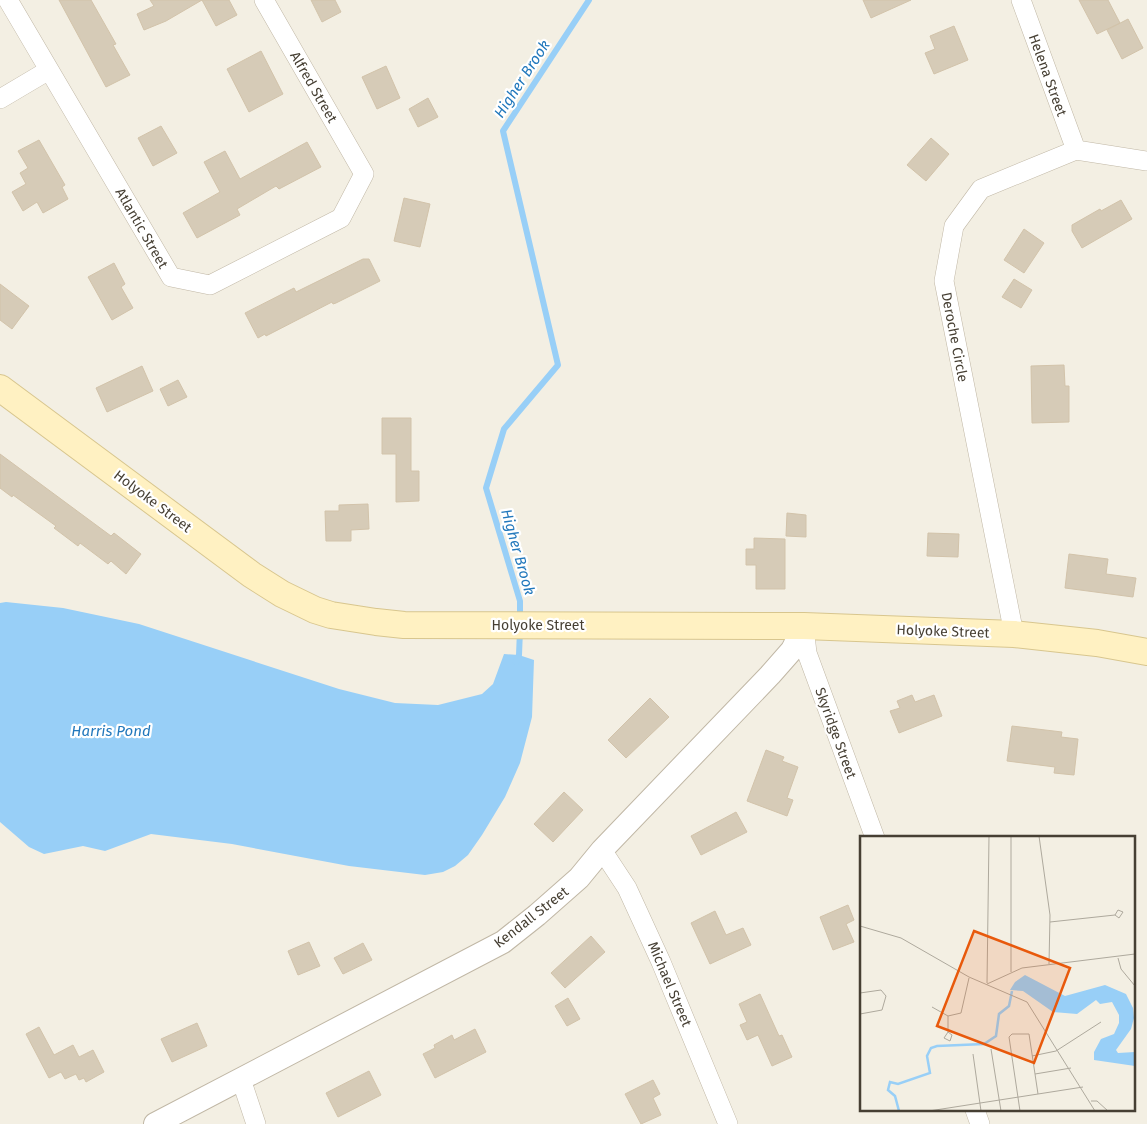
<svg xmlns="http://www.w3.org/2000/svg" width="1147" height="1124" font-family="'Fira Sans',sans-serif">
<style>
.water{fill:#98cff7}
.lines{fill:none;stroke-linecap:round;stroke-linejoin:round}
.stream{stroke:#98cff7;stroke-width:6}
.building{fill:#d6cbb7;stroke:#d2c3aa}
.minor-casing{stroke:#c0b7a5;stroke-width:20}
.tertiary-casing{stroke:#c0b7a5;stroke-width:24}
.secondary-casing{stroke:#d8c68e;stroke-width:28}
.minor{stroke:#fff;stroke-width:19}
.tertiary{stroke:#fff;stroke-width:22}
.secondary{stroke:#fff1c2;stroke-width:26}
.labels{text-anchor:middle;stroke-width:4.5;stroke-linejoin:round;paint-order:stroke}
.street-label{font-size:14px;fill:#463f33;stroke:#fff}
.water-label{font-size:15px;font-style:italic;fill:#2278bc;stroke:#fff}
.inset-river{fill:none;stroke:#98cff7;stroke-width:2.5}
.inset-road{fill:none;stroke:#aea99d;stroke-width:1}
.view{fill:#e8590c;fill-opacity:0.15;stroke:#e8590c;stroke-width:2.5}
.inset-edge{fill:none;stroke:#463f33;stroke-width:2.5}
</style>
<rect width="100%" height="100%" fill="#f3efe3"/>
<!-- water -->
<path class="water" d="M 6,602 L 63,608 L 139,624 L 339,689 L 395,703 L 438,705 L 482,694 L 493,684 L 504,654 L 519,655 L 534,660 L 532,717 L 520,763 L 505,797 L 482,835 L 468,855 L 455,866 L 443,872 L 425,875 L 349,866 L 232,844 L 151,834 L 105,851 L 83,846 L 44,854 L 29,847 L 0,822 L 0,603 Z"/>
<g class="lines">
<!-- stream -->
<path class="stream" d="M 520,620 L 520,601 L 486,488 L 504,429 L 558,365 L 503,131 L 589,0
M 516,662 L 519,655 L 520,630"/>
</g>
<!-- building -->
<path class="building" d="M 59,0 L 91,0 L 116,44 L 113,45 L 130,75 L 106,87 Z
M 150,0 L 229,0 L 237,15 L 216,26 L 202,0 L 166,21 L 144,30 L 137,14 L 154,6 Z
M 311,0 L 335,0 L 341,12 L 322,22 Z
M 863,0 L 911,0 L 871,18 Z
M 1079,0 L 1108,0 L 1120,23 L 1097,34 Z
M 1128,19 L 1143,48 L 1122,59 L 1107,30 Z
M 954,26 L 968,60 L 934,74 L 925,53 L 935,49 L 930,36 Z
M 261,51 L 283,94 L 249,112 L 227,69 Z
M 386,66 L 400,98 L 377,109 L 362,77 Z
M 428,98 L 438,117 L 418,127 L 409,109 Z
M 161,126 L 177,153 L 153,166 L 138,138 Z
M 931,138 L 949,154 L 926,181 L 907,165 Z
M 39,140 L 65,185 L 62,187 L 68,199 L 43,213 L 37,202 L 23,211 L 12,192 L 26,184 L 20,173 L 28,168 L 18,151 Z
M 307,142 L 321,167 L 279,189 L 276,186 L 237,209 L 240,215 L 197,238 L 183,213 L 220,192 L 204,162 L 225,151 L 240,179 Z
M 404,198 L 430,204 L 420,247 L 394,241 Z
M 1121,200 L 1132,219 L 1082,248 L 1072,231 L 1072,225 L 1100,209 L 1101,211 Z
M 1024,229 L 1044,243 L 1024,273 L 1004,260 Z
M 363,259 L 369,259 L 380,281 L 336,303 L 333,304 L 332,302 L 266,336 L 265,334 L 258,338 L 245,313 L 294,288 L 296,292 Z
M 114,263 L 125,284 L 121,287 L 133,308 L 112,320 L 88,277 Z
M 1014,279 L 1032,290 L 1021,308 L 1002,297 Z
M 0,284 L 29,306 L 12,329 L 0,320 Z
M 1064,365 L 1065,386 L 1069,386 L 1069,422 L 1032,423 L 1031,366 Z
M 142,366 L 153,391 L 107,412 L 96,388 Z
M 178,380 L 187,397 L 168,406 L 160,389 Z
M 382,418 L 411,418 L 411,471 L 419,471 L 419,501 L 396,502 L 396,454 L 382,454 Z
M 0,454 L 111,536 L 114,533 L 141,554 L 126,574 L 111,561 L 108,564 L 80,543 L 78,546 L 54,528 L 56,526 L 13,495 L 12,497 L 0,488 Z
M 368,504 L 369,529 L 351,530 L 351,541 L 326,541 L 325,511 L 339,511 L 339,505 Z
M 787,513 L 806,515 L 806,537 L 786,536 Z
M 928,533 L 959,534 L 958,557 L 927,556 Z
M 754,538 L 785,539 L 785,589 L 756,589 L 756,565 L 746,565 L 746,549 L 754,549 Z
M 1069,554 L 1108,559 L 1106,574 L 1136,578 L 1133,597 L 1065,588 Z
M 912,695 L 915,702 L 934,695 L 942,716 L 899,733 L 890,711 L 900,708 L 897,701 Z
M 650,698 L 669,717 L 626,758 L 608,740 Z
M 1012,726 L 1062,732 L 1061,737 L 1078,739 L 1074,775 L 1054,773 L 1055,767 L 1007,761 Z
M 766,750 L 784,757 L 782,761 L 798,767 L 787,798 L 793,800 L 787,816 L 747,801 Z
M 564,792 L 583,810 L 553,842 L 534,824 Z
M 736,812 L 747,832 L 701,855 L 691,836 Z
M 848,905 L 854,920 L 846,924 L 854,942 L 833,950 L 820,917 Z
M 715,911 L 726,935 L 743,928 L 751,945 L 710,964 L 691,923 Z
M 591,936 L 605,952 L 565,988 L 551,973 Z
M 309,942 L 320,966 L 298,975 L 288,951 Z
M 363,943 L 372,960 L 343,974 L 334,958 Z
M 760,994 L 779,1036 L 782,1035 L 792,1057 L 772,1066 L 758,1035 L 747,1040 L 740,1025 L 747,1022 L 739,1004 Z
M 568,998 L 580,1019 L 567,1026 L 555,1006 Z
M 197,1023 L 207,1046 L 172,1062 L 161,1039 Z
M 39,1027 L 54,1055 L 73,1045 L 79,1057 L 93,1050 L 104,1072 L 86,1082 L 84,1078 L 79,1080 L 76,1074 L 65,1079 L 61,1072 L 49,1078 L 26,1034 Z
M 475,1029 L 486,1052 L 435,1078 L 423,1054 L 435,1048 L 434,1045 L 452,1035 L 454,1040 Z
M 369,1071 L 381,1095 L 338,1117 L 326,1093 Z
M 653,1080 L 660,1094 L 653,1098 L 661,1115 L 641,1124 L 625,1094 Z"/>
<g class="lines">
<!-- minor casing -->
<g class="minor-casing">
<path id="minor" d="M 8,0 L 171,277 L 210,285 L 341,218 L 364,174 L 264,0
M 1021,0 L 1076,150
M 0,99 L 49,70
M 804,626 L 807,653 L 875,838
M 1014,634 L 944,281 L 954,226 L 981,189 L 1076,150 L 1147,161
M 602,850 L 627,888 L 661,962 L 728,1124
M 241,1079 L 256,1124
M 975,1110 L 980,1124"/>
</g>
<!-- tertiary casing -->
<g class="tertiary-casing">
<path id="tertiary" d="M 155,1124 L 503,942 L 537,915 L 579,878 L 602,850 L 770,675 L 792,650 L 804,626"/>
</g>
<!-- secondary casing -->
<g class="secondary-casing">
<path id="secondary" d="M 0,388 L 252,575 L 282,594 L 315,610 L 331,615 L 376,622 L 404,625 L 804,626 L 1014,634 L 1097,643 L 1147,652"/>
</g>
<!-- minor -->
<use href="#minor" class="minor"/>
<!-- tertiary -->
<use href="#tertiary" class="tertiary"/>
<!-- secondary -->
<use href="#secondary" class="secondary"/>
</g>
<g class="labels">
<!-- street labels -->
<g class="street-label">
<text transform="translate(1048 75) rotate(70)" y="5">Helena Street</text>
<text transform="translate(314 87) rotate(60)" y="5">Alfred Street</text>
<text transform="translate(142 228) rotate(60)" y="5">Atlantic Street</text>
<text transform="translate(955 337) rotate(79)" y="5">Deroche Circle</text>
<text transform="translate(153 501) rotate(37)" y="5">Holyoke Street</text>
<text x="538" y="630">Holyoke Street</text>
<text transform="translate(943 631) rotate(2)" y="5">Holyoke Street</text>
<text transform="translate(836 733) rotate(70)" y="5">Skyridge Street</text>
<text transform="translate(531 917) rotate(-38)" y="5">Kendall Street</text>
<text transform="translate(670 984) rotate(67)" y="5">Michael Street</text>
</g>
<!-- water labels -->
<g class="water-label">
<text transform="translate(522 79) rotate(-57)" y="5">Higher Brook</text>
<text transform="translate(518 552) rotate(74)" y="5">Higher Brook</text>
<text x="111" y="736">Harris Pond</text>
</g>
</g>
<!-- overview -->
<g transform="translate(860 836)">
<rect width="275" height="275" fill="#f3efe3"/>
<path d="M 165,139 L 205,160 L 245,149 L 266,158 L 273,172 L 274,182 L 271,193 L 256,214 L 258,217 L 275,216 L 275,230 L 234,224 L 234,216 L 241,203 L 254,198 L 259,187 L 259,179 L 252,166 L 240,168 L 236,164 L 217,178 L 193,176 L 163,155 L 150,154 L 155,146 Z" fill="#98cff7"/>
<path class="inset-river" d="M 39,275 L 35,260 L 28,254 L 30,246 L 38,248 L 70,237 L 67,220 L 71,212 L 77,210 L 124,208 L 136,200 L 139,178 L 149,170 L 152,155"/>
<path class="inset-road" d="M 151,0 L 151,136M 179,0 L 190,79 L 189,128M 190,86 L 255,79 L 259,82 L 263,76 L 258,74 L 255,79M 0,90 L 41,102 L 109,141 L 167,166 L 235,275M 258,122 L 261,133 L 275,150M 127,147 L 129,0M 127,148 L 162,132 L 275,118M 0,157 L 21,154 L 26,160 L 22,174 L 0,178M 72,171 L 88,180 L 101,177 L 109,142M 88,196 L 92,199 L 90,205 L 84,202 L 88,196 L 88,180M 131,213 L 141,275M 113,218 L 121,275M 172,220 L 196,215 L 241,186M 175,238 L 211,232M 231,265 L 237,265 L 248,275M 69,275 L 223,251M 160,275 L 149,201 L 152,198 L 169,198 L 178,258"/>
<path class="view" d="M 114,95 L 210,132 L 174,227 L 77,190 Z"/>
<rect width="275" height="275" class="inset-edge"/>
</g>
</svg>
